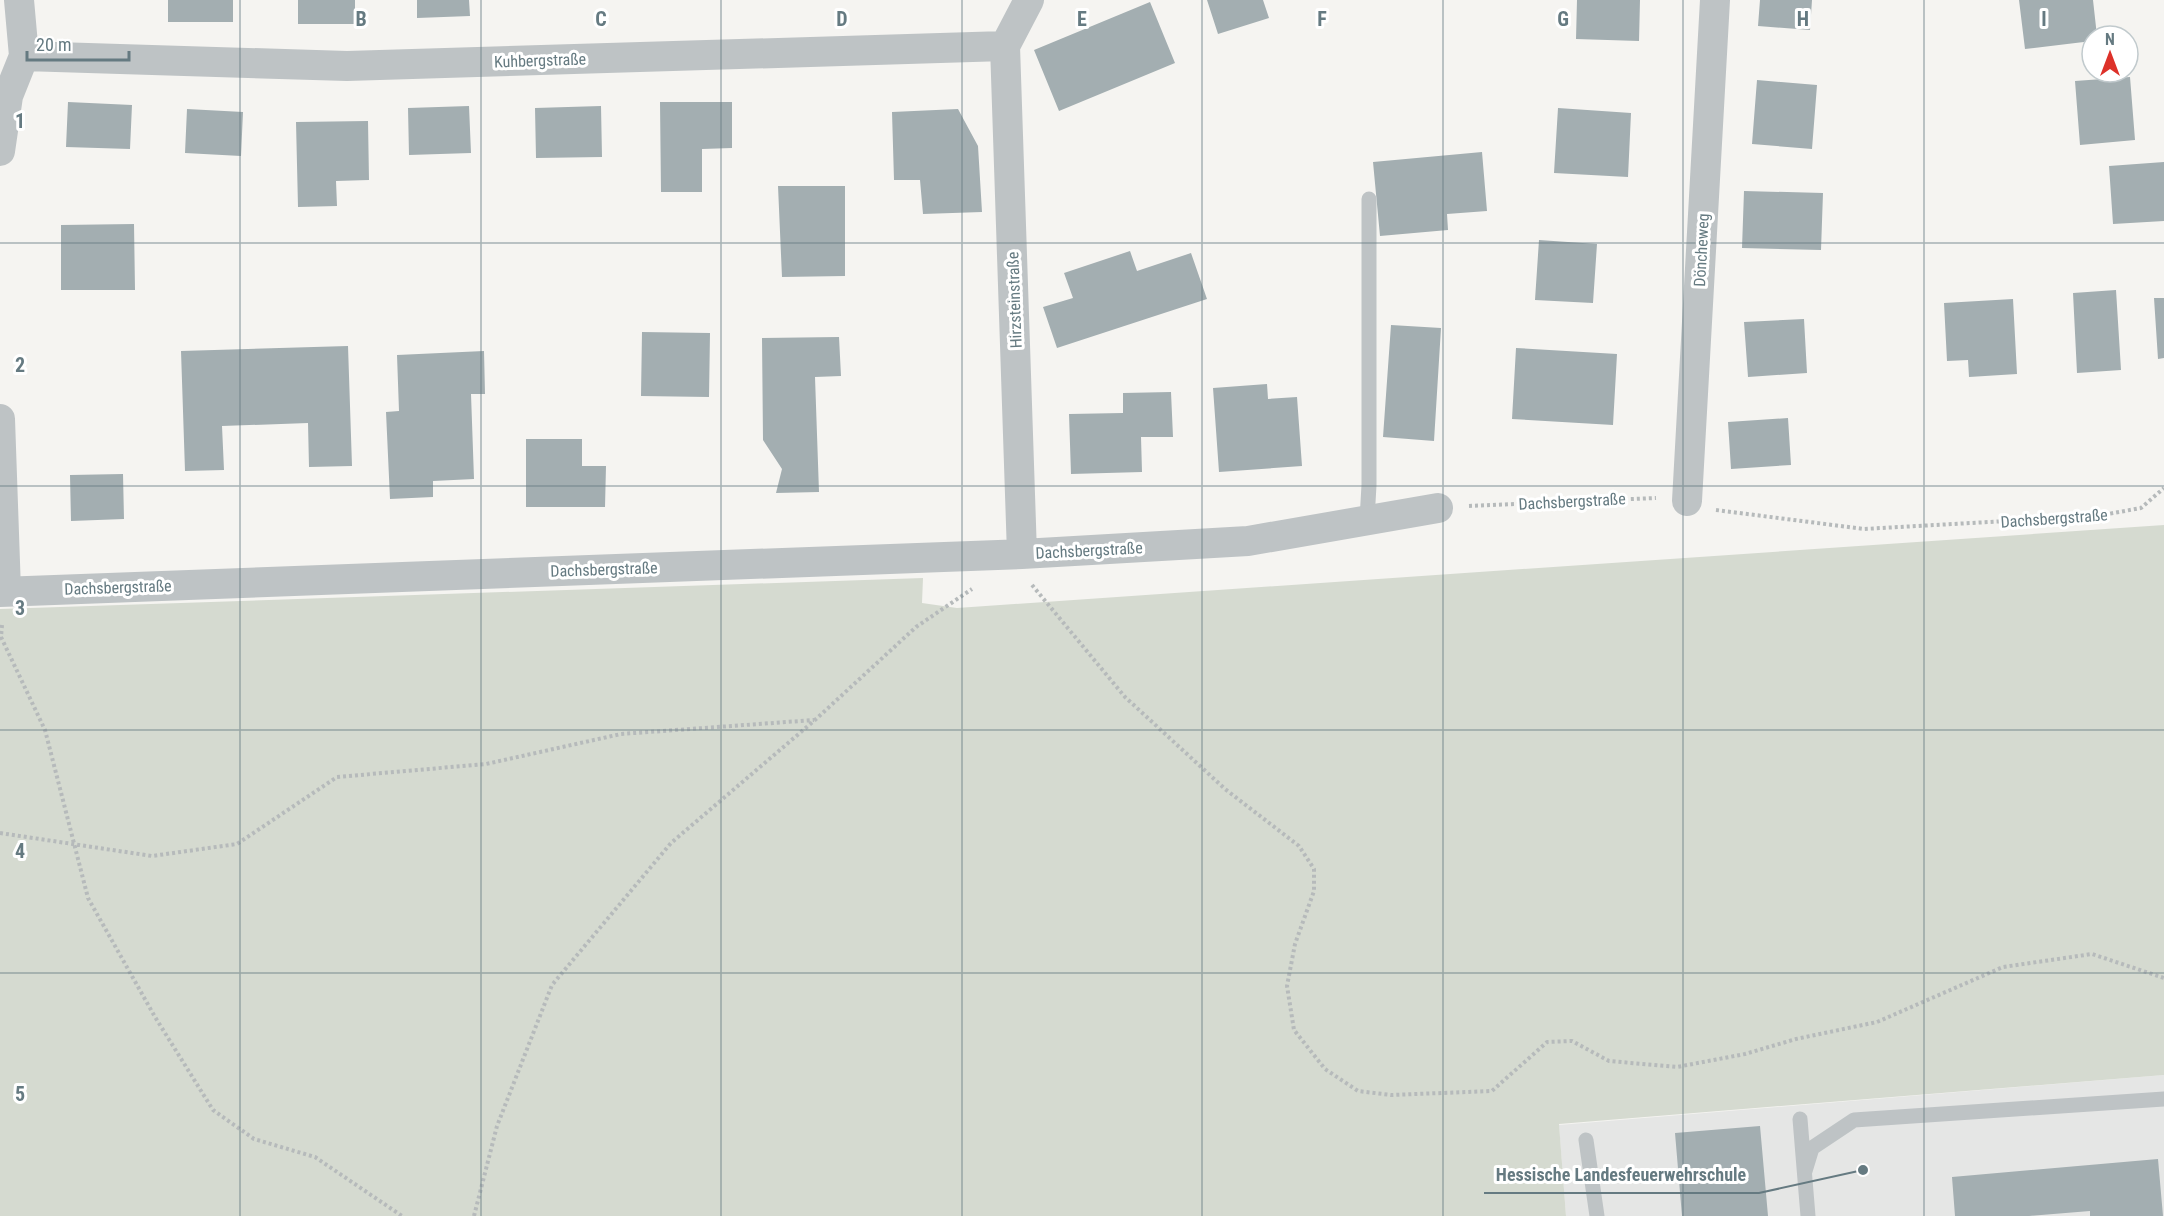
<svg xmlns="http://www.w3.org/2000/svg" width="2164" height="1216" font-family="'Roboto Condensed',sans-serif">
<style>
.built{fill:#e5e6e5}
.green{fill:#d5dad0}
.building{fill:#a3aeb1}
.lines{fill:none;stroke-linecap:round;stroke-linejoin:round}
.path{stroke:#b6babb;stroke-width:4;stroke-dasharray:3 3;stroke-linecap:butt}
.service{stroke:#bec3c5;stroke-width:15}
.minor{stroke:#bec3c5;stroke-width:30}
.grid{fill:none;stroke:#657a81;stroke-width:1.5;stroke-opacity:0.55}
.labels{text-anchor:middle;stroke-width:6;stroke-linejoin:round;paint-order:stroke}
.street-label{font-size:16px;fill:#657a81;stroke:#fff}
.grid-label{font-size:20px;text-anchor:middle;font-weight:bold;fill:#657a81;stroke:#fff;stroke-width:6;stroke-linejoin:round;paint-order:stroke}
.leader{fill:none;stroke:#657a81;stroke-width:2}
.callout-dot{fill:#657a81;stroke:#fff;stroke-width:2}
.callout-label{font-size:18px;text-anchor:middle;font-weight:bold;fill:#657a81;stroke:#fff;stroke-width:6;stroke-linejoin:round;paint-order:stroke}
</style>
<rect width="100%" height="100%" fill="#f5f4f1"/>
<!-- built -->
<path class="built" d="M 2164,1075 L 2164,1216 L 1566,1216 L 1559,1125 Z"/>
<!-- green -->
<path class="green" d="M 2164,525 L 2164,1075 L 1559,1124 L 1566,1216 L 0,1216 L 0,609 L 923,578 L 922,603 L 957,608 Z"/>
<!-- building -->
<path class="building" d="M 168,0 L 233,0 L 233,22 L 168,22 Z
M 298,0 L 355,0 L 355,24 L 298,24 Z
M 417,0 L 469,0 L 470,16 L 417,18 Z
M 1207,0 L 1263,0 L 1269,18 L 1218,34 Z
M 1577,0 L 1640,0 L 1639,41 L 1576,39 Z
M 1760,0 L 1812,0 L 1810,30 L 1758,26 Z
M 2019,0 L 2093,0 L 2097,36 L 2092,36 L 2092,41 L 2025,49 Z
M 1150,2 L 1175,63 L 1059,111 L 1034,50 Z
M 2130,77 L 2135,140 L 2080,145 L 2075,81 Z
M 1757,80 L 1817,85 L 1812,149 L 1752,144 Z
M 68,102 L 132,105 L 130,149 L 66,147 Z
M 660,102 L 732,102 L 732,148 L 702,149 L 702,192 L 661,192 Z
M 469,106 L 471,153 L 409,155 L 408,108 Z
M 601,106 L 602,157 L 536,158 L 535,108 Z
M 1558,108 L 1631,113 L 1628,177 L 1554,173 Z
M 187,109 L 243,112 L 241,156 L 185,153 Z
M 958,109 L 978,146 L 982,212 L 923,214 L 920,180 L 894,180 L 892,112 Z
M 368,121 L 369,180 L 336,181 L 337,206 L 298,207 L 296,122 Z
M 1482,152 L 1487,211 L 1447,214 L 1448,230 L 1380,236 L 1373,162 Z
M 2164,162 L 2164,221 L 2113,224 L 2109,166 Z
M 778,186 L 845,186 L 845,276 L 782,277 Z
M 1744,191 L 1823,193 L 1821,250 L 1742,248 Z
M 134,224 L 135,290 L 61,290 L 61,225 Z
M 1539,240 L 1597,244 L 1593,303 L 1535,300 Z
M 1130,251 L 1137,271 L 1191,253 L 1207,299 L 1057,348 L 1043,307 L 1073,298 L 1064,273 Z
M 2116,290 L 2121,370 L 2077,373 L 2073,293 Z
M 2154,298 L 2164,298 L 2164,358 L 2158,359 Z
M 2013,299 L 2017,374 L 1969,377 L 1968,360 L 1947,361 L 1944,303 Z
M 1804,319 L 1807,373 L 1748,377 L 1744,322 Z
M 1391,325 L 1441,328 L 1434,441 L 1383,437 Z
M 642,332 L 710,333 L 709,397 L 641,396 Z
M 839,337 L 841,376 L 815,377 L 819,492 L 776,493 L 782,469 L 763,440 L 762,338 Z
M 348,346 L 352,466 L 309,467 L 308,423 L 222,426 L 224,470 L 185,471 L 181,351 Z
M 1516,348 L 1617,354 L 1613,425 L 1512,419 Z
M 484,351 L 485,394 L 471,394 L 474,479 L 433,481 L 433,497 L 390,499 L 386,412 L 399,411 L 397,355 Z
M 1267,384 L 1268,399 L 1297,397 L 1302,466 L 1219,472 L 1213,388 Z
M 1171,392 L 1173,437 L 1141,437 L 1142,472 L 1071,474 L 1069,414 L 1123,413 L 1123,393 Z
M 1788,418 L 1791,465 L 1731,469 L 1728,422 Z
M 526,439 L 582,439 L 582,466 L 606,466 L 605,507 L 526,507 Z
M 123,474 L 124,519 L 71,521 L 70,475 Z
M 1760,1126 L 1768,1216 L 1682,1216 L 1675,1133 Z
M 2158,1159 L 2163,1216 L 2090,1216 L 2090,1211 L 2029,1216 L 1955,1216 L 1952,1177 Z"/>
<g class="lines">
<!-- path -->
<path class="path" d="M 1469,506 L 1656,498
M 1716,510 L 1864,529 L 2097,516 L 2141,508 L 2164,488
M 1032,585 L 1125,697 L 1225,789 L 1299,846 L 1314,869 L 1314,891 L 1295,944 L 1287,986 L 1294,1030 L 1325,1069 L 1358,1091 L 1391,1095 L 1492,1091 L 1547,1042 L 1572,1041 L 1609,1061 L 1677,1067 L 1745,1054 L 1796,1039 L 1877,1022 L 2003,967 L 2092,954 L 2164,978
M 2,625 L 1,637 L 45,730 L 88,898 L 155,1017 L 213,1110 L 254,1139 L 315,1157 L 402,1216
M 0,833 L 152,856 L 237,844 L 337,777 L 486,764 L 621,734 L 814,720
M 474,1216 L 497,1126 L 552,985 L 671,843 L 815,720 L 916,627 L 972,589"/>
<!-- service -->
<path class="service" d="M 1367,520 L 1369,485 L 1369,199
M 1800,1119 L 1808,1216
M 1586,1140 L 1597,1216
M 1805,1171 L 1812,1148 L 1854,1120 L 2164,1099"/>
<!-- minor -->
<path class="minor" d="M 1005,46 L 1022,554
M 24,56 L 347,66 L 1005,46 L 1029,0
M 0,151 L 8,96 L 24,56 L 19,0
M 0,419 L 6,591
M 1687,501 L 1715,0
M 0,592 L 1022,554 L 1248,541 L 1438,508"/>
</g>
<!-- grid -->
<path class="grid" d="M 240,0 L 240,1216M 481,0 L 481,1216M 721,0 L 721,1216M 962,0 L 962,1216M 1202,0 L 1202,1216M 1443,0 L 1443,1216M 1683,0 L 1683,1216M 1924,0 L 1924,1216M 0,243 L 2164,243M 0,486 L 2164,486M 0,730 L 2164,730M 0,973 L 2164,973"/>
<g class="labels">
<!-- street labels -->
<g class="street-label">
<text transform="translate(540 60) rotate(-2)" y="6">Kuhbergstraße</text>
<text transform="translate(1701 250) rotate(-87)" y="6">Döncheweg</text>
<text transform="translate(1014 300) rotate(-92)" y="6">Hirzsteinstraße</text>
<text transform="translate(1572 501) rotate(-3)" y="6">Dachsbergstraße</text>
<text transform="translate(2054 518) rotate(-4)" y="6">Dachsbergstraße</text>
<text transform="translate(1089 550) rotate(-3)" y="6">Dachsbergstraße</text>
<text transform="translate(604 569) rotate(-2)" y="6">Dachsbergstraße</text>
<text transform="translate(118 587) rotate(-2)" y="6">Dachsbergstraße</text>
</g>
</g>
<g class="grid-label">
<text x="361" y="26">B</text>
<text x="601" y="26">C</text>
<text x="842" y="26">D</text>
<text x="1082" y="26">E</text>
<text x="1322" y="26">F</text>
<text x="1563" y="26">G</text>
<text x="1803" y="26">H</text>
<text x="2044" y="26">I</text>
<text x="20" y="128">1</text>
<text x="20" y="372">2</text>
<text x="20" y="615">3</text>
<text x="20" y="858">4</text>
<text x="20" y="1101">5</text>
</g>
<!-- callouts -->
<path class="leader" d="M1863 1170L1759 1193H1484"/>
<circle class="callout-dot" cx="1863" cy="1170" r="6"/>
<g class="callout-label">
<text x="1621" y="1181">Hessische Landesfeuerwehrschule</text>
</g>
<!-- north arrow -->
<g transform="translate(2110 54)"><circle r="28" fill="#ffffff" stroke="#c1cacd" stroke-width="1.5"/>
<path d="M0-4.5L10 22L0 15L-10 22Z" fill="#dd3129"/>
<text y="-9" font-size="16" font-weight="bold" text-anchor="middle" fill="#657a81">N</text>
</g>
<!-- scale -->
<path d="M27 51v9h102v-9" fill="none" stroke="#657a81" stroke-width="3"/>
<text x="36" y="51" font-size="18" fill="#657a81" stroke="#ffffff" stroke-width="4.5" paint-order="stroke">20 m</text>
</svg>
